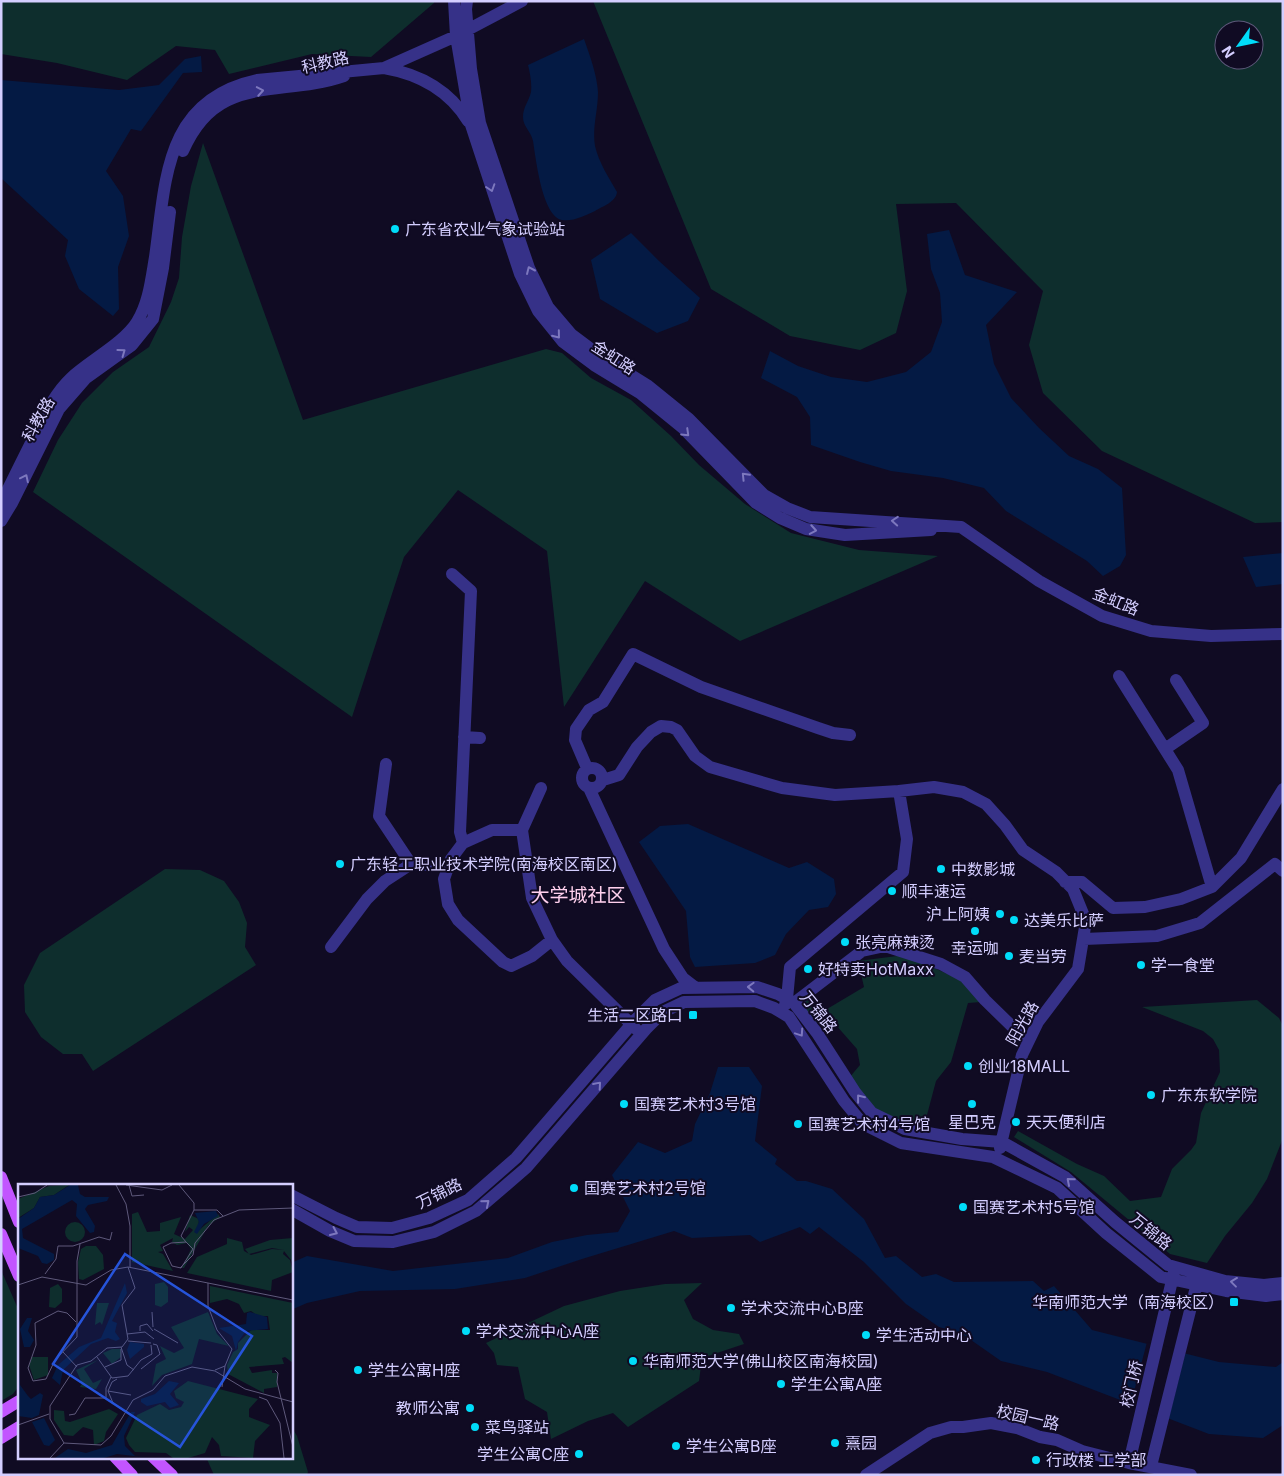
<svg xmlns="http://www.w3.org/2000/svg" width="1284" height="1476" font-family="Inter,'Noto Sans SC',sans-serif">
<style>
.green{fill:#0e2e2d;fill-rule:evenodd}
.water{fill:#041a44}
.pier{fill:#100b23}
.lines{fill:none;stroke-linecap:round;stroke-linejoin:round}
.minor{stroke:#363188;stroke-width:12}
.major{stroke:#c255ff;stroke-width:12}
.oneway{stroke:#7d78be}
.poi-dot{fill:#00dcf9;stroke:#100b23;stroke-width:2}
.labels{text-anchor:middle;stroke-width:4;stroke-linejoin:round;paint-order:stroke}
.street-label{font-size:16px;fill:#d4ceff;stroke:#100b23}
.poi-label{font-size:16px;fill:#d4ceff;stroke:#100b23;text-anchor:start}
.quarter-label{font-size:19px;fill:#ffd0ed;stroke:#100b23}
.inset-road{fill:none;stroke:#5e597b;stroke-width:1}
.view{fill:#2654da;fill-opacity:0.15;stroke:#2654da;stroke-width:2.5}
.inset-edge{fill:none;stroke:#d4ceff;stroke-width:2.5}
</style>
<rect width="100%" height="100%" fill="#100b23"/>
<!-- green -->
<path class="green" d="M 1,1 L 434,1 L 434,3 L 371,57 L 312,54 L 229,74 L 215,50 L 176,46 L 127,80 L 57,63 L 1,54 Z
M 593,1 L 1283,1 L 1283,522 L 1255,523 L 1102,451 L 1043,393 L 1029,345 L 1043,291 L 956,203 L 896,204 L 907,291 L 896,333 L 860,350 L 790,336 L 711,289 ZM 1224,30 L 1254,30 L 1254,60 L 1224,60 Z
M 203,143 L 303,420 L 546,349 L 562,353 L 591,378 L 631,400 L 671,436 L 699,465 L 745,504 L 791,533 L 859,550 L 938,556 L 740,641 L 645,581 L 564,707 L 547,551 L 458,490 L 404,557 L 352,717 L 33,492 L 58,440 L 82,403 L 113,372 L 149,347 L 171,302 L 179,278 L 182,237 L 191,186 Z
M 165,869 L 200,870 L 224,881 L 239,902 L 247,923 L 245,947 L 256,965 L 93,1071 L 82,1054 L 63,1054 L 41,1037 L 25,1012 L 24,985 L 40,953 Z
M 905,955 L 961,980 L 981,1002 L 968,1003 L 951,1062 L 936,1081 L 923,1130 L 873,1111 L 849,1078 L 860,1065 L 857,1049 L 828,1016 L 814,1024 L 798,1003 L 809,997 L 827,1009 L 864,987 L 858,961 Z
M 1257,1000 L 1279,1018 L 1283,1026 L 1283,1138 L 1267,1179 L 1252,1203 L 1225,1236 L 1207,1263 L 1170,1254 L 1071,1172 L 1014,1137 L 1018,1131 L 1077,1164 L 1104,1176 L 1130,1201 L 1161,1197 L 1172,1169 L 1191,1150 L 1196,1143 L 1201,1113 L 1220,1072 L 1219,1050 L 1213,1039 L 1203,1031 L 1142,1007 Z
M 1,1270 L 19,1311 L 19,1386 L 13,1394 L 1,1401 Z
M 702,1283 L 684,1300 L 693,1319 L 713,1330 L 739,1334 L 744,1344 L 702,1358 L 699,1381 L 628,1427 L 613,1413 L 588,1421 L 551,1439 L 547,1412 L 525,1399 L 518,1367 L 497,1365 L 494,1353 L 486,1343 L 564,1306 L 620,1291 L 665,1284 Z
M 291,1426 L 297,1436 L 308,1472 L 307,1475 L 214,1475 L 206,1457 L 291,1457 Z"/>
<!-- water -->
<path class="water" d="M 584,39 C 590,56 597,75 598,92 C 598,111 592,128 595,146 C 599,163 609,178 617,192 C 616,202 603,206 595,211 C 586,215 573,222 562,220 C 542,216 536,159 533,141 C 531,131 523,127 523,117 C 523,107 529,101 531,92 C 532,83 530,73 528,65 Z
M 201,56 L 202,72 L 183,73 L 141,131 L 131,129 L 106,171 L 123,196 L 129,236 L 118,267 L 119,309 L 113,316 L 79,289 L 65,256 L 68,240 L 1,178 L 1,80 L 119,90 L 159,85 L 185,59 Z
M 949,230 L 965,275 L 1017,292 L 986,325 L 994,364 L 1011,398 L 1039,428 L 1069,456 L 1098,469 L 1122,488 L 1126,555 L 1120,566 L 1103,576 L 1087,561 L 1006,511 L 984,488 L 943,478 L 891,471 L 860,462 L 811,445 L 810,417 L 797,397 L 761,378 L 770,351 L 798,366 L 831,377 L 867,382 L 906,372 L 931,352 L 942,322 L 940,293 L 931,269 L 927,234 Z
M 631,233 L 659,261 L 700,298 L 688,321 L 657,333 L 600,299 L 591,260 Z
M 1283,553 L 1283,584 L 1256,587 L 1243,557 Z
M 688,824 L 789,868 L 807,862 L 834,879 L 836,894 L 828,907 L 809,910 L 786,934 L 775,955 L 755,963 L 695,967 L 690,957 L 686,911 L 639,842 L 660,826 Z
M 718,1067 L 749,1067 L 762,1086 L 755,1141 L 777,1159 L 775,1164 L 797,1181 L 806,1181 L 832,1189 L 864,1219 L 885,1258 L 896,1256 L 922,1277 L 936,1274 L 954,1282 L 1033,1281 L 1044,1291 L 1054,1286 L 1092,1330 L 1219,1362 L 1276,1367 L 1283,1362 L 1283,1425 L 1263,1438 L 1209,1434 L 1047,1372 L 1001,1361 L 961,1333 L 939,1327 L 906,1304 L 864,1262 L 819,1227 L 810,1234 L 800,1227 L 760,1242 L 750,1235 L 692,1238 L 674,1231 L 582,1259 L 525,1278 L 455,1289 L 360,1291 L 307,1303 L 291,1310 L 291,1263 L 307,1256 L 393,1271 L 508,1258 L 552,1242 L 587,1235 L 618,1232 L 630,1211 L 612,1175 L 638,1142 L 665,1153 L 692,1141 L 695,1124 L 710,1093 Z"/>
<!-- pier -->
<path class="pier" d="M 1147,1342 L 1186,1351 L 1168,1421 L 1130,1407 Z"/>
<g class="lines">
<!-- minor -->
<path class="minor" d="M 454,1 L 456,36 L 471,125 L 520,274 L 538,311 L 563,342 L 594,365 L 640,393 L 683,428 L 756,503 L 780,518 L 806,529 L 845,535 L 931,530
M 467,1 L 466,9 L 471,69 L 480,123 L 529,268 L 548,307 L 571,334 L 599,355 L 647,385 L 689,419 L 764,495 L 787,508 L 810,517 L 961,527 L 1039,581 L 1102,616 L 1151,631 L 1211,636 L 1283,634
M 384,68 L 456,36 L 522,1
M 183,151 C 217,72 279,98 344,76
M 1,503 C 12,482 22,460 33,439 C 44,417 53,395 71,378 C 89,361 124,343 137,322 C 149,302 151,280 155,257 C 166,180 164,100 257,80 L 384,68 C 419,74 449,90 468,121
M 1,521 L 12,503 L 59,409 L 86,378 L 132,345 L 153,319 L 163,268 L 170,212
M 452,574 L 471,591 L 460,832 L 463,843
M 1119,676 L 1178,770 L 1212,887
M 464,737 L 480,738
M 1165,749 L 1203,723 L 1176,680
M 386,764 L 379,816 L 411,864
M582 778a10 10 0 1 1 20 0a10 10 0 1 1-20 0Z
M 587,768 L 575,740 L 576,729 L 589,710 L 603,702 L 633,654 L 701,687 L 818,728 L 833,733 L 850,735
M 603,780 L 619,775 L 637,747 L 651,732 L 661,726 L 671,727 L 677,730 L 695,756 L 710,767 L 782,788 L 835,795 L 899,791 L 934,787 L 963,792 L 986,804 L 1005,825 L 1023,850 L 1056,872 L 1073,889 L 1086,921 L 1078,969 L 1038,1022 L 1022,1055 L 1000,1148
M 541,788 L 522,830 L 532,898 L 552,940 L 567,961 L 636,1029
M 589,788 L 664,949 L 683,978 L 696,988
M 522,830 L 492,830 L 463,843 L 451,859 L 444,879 L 448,904 L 458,920 L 503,962 L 511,966 L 532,956 L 552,940
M 1065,882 L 1082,882 L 1113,908 L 1145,907 L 1181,899 L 1212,887 L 1241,858 L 1283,789
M 1084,939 L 1157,936 L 1200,923 L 1275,864 L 1283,871
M 331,947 L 367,899 L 385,881 L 411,864 L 449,866
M 794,1003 L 862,951 L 885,946 L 941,964 L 965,977 L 985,1000 L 1028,1042
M 785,1005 L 787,999 L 790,967 L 903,872 L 907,839 L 899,791
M 291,1195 L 336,1218 L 357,1227 L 392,1228 L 429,1218 L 468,1200 L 516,1158 L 636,1019 L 655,1000 L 681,988 L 757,987 L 778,994 L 794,1003 L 817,1033 L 855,1092 L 872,1113 L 905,1129 L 962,1139 L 1002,1142 L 1065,1177 L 1115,1222 L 1168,1265 L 1225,1281 L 1264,1285 L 1283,1283
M 291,1209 L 330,1231 L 354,1241 L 393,1242 L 434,1232 L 476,1211 L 526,1168 L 646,1029 L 663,1012 L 684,1002 L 755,1001 L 774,1008 L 789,1017 L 844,1101 L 863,1124 L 901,1143 L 993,1157 L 1057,1188 L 1106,1233 L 1161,1277 L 1226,1291 L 1266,1296 L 1283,1294
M 1129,1463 L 1174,1272
M 1151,1466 L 1198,1279
M 866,1475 L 930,1433 L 951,1427 L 963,1427 L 991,1423 L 1017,1428 L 1040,1437 L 1057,1440 L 1082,1451 L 1129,1463 L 1191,1475"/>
<!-- major -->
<path class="major" d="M 1,1177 L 19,1222
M 1,1234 L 19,1276
M 1,1412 L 19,1401
M 1,1438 L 19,1427
M 115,1457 L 132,1475
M 153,1457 L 172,1475"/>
</g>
<!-- one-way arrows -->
<defs><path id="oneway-chevron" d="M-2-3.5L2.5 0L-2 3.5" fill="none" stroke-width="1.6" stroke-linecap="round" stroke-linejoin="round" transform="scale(1.25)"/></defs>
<g class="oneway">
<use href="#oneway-chevron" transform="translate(260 91) rotate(-10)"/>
<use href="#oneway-chevron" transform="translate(491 188) rotate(72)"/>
<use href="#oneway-chevron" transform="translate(530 270) rotate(-114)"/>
<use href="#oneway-chevron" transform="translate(557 335) rotate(51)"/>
<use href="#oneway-chevron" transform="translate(122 352) rotate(-36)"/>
<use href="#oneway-chevron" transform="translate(686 433) rotate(44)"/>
<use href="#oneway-chevron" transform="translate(745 476) rotate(-134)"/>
<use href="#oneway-chevron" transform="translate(25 478) rotate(-64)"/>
<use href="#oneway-chevron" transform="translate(895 521) rotate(-176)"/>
<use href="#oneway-chevron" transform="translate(813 530) rotate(10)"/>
<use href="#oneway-chevron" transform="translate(751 987) rotate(-178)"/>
<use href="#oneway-chevron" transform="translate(800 1033) rotate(56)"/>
<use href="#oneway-chevron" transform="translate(598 1085) rotate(-49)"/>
<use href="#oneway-chevron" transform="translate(860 1098) rotate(-128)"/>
<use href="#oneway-chevron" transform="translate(1070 1181) rotate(-139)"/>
<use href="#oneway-chevron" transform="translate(486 1203) rotate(-40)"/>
<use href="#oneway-chevron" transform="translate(334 1232) rotate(24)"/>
<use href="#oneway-chevron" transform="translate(1234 1282) rotate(-173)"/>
</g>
<!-- markers -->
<g class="poi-dot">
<circle cx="395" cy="229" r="5"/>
<circle cx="340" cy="864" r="5"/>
<circle cx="941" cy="869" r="5"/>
<circle cx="892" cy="891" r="5"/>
<circle cx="1000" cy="914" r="5"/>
<circle cx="1014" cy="920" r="5"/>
<circle cx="975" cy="931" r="5"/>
<circle cx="845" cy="942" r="5"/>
<circle cx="1009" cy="956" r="5"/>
<circle cx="1141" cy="965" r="5"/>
<circle cx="808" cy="969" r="5"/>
<rect x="688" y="1010" width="10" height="10" rx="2.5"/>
<circle cx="968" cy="1066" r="5"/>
<circle cx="1151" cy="1095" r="5"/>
<circle cx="624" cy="1104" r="5"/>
<circle cx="972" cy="1104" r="5"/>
<circle cx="1016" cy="1122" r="5"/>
<circle cx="798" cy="1124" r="5"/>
<circle cx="574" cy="1188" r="5"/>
<circle cx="963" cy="1207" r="5"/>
<rect x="1229" y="1297" width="10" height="10" rx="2.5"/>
<circle cx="731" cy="1308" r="5"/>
<circle cx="466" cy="1331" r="5"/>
<circle cx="866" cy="1335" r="5"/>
<circle cx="633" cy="1361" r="5"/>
<circle cx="358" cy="1370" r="5"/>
<circle cx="781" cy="1384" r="5"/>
<circle cx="470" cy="1408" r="5"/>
<circle cx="475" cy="1427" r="5"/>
<circle cx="835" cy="1443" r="5"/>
<circle cx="676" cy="1446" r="5"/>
<circle cx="579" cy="1454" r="5"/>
<circle cx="1036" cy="1460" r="5"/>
</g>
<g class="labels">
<!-- street labels -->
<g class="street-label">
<text transform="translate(325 62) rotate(-13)" y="6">科教路</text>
<text transform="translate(614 357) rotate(33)" y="6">金虹路</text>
<text transform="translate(38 419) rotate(-61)" y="6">科教路</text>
<text transform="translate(1116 601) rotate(22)" y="6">金虹路</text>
<text transform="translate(819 1012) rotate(51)" y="6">万锦路</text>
<text transform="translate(1022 1023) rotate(-61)" y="6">阳光路</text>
<text transform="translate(439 1193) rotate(-26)" y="6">万锦路</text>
<text transform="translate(1151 1231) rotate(39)" y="6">万锦路</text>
<text transform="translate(1131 1384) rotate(-77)" y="6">校门桥</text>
<text transform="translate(1028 1417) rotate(13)" y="6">校园一路</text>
</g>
<!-- poi labels -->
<g class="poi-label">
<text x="405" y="235">广东省农业气象试验站</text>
<text x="350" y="870">广东轻工职业技术学院(南海校区南区)</text>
<text x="951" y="875">中数影城</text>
<text x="902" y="897">顺丰速运</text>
<text x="990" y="920" text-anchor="end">沪上阿姨</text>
<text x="1024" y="926">达美乐比萨</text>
<text x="855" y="948">张亮麻辣烫</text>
<text x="975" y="954" text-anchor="middle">幸运咖</text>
<text x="1019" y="962">麦当劳</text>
<text x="1151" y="971">学一食堂</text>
<text x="818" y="975">好特卖HotMaxx</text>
<text x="683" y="1021" text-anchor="end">生活二区路口</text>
<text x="978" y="1072">创业18MALL</text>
<text x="1161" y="1101">广东东软学院</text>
<text x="634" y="1110">国赛艺术村3号馆</text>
<text x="972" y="1128" text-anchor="middle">星巴克</text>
<text x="1026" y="1128">天天便利店</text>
<text x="808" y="1130">国赛艺术村4号馆</text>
<text x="584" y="1194">国赛艺术村2号馆</text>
<text x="973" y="1213">国赛艺术村5号馆</text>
<text x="1224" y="1308" text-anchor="end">华南师范大学（南海校区）</text>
<text x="741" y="1314">学术交流中心B座</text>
<text x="476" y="1337">学术交流中心A座</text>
<text x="876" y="1341">学生活动中心</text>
<text x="643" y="1367">华南师范大学(佛山校区南海校园)</text>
<text x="368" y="1376">学生公寓H座</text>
<text x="791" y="1390">学生公寓A座</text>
<text x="460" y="1414" text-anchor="end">教师公寓</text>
<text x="485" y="1433">菜鸟驿站</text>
<text x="845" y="1449">熹园</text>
<text x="686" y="1452">学生公寓B座</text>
<text x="569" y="1460" text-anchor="end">学生公寓C座</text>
<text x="1046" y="1466">行政楼 工学部</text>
</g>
<!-- quarter labels -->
<g class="quarter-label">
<text x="578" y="902">大学城社区</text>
</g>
</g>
<!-- overview -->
<g transform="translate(18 1184)">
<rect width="275" height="275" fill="#100b23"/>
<path d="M 51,1 L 36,11 L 22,13 L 16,24 L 0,34 L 0,15 L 31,2 ZM 120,28 L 129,48 L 142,47 L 142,39 L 163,33 L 156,50 L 167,55 L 175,46 L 171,43 L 167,48 L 172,31 L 181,35 L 180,47 L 200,30 L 202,33 L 190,42 L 166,84 L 164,84 L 173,65 L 169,59 L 159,61 L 154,58 L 155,54 L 142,61 L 145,67 L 140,68 L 145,70 L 155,87 L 114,78 L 114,30 ZM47 48a10 10 0 1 1 20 0a10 10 0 1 1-20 0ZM 209,54 L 224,58 L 226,67 L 233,71 L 254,65 L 266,66 L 254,64 L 231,70 L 227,65 L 252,56 L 275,54 L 275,81 L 273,76 L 266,67 L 265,70 L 272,76 L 275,88 L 254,96 L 253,107 L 169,89 L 179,73 L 209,60 ZM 68,62 L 78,62 L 85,71 L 86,85 L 65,96 L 61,95 L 60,78 L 63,65 ZM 146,98 L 150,103 L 150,118 L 143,123 L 137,121 L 137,100 ZM 40,100 L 44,105 L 44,118 L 37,124 L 31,123 L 32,104 ZM 192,102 L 275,119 L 275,179 L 267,173 L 264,174 L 266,180 L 231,183 L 234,189 L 254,186 L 254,189 L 259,189 L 259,203 L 246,205 L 246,209 L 210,190 L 209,181 L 215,168 L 220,165 L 220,159 L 233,146 L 252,146 L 250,132 L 240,132 L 233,127 L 226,129 L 221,120 L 209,115 L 192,119 ZM 79,119 L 91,119 L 84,141 L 82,138 L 77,141 ZM 190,128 L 199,150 L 211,162 L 181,155 L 174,180 L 144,191 L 134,202 L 138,180 L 148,175 L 142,162 L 156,169 L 166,164 L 153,143 ZM 94,165 L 103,165 L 103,173 L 94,180 L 85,169 ZM 14,173 L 30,173 L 30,191 L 16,196 L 11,181 ZM 80,176 L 66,185 L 75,199 L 84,195 L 78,205 L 62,203 L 64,199 L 58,186 ZM 170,197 L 240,215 L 231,225 L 231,233 L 252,241 L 237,257 L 235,274 L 203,272 L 201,261 L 194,253 L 187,269 L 170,274 L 155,274 L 148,269 L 117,268 L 111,261 L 108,254 L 119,231 L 142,220 L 151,226 L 163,223 L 166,218 L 158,214 L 156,207 ZM 91,225 L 100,230 L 88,248 L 86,257 L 76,261 L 75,246 L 65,243 L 55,252 L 46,251 L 36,236 L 36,226 L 46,227 L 47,237 L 52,238 Z" fill="#0e2e2d"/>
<path d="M 52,1 L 60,1 L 62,10 L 67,13 L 91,13 L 89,17 L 70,21 L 67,25 L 77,42 L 76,48 L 72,49 L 58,32 L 59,20 L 54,16 L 4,45 L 5,54 L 36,70 L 36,76 L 29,80 L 24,79 L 20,72 L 0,64 L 0,35 L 16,24 L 22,13 L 36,11 ZM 198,27 L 200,32 L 186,40 L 179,50 L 176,48 L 181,38 L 177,29 ZM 107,99 L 109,109 L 94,137 L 99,139 L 97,148 L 102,155 L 98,157 L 90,154 L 73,160 L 45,186 L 42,201 L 34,194 L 40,181 L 61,163 L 83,154 ZM 232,128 L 249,133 L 250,145 L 228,147 L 220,158 L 218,167 L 214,152 L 201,144 L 228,140 L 229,129 ZM 9,134 L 14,134 L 10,147 L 16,156 L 12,163 L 6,163 L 2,145 ZM 112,158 L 126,160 L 126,163 L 112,175 L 109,166 ZM 1,185 L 2,201 L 10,212 L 13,215 L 22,209 L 25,211 L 21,231 L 14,234 L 0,232 ZM 151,197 L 161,199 L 152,210 L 161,221 L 152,224 L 147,218 L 129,222 L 123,218 L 123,215 L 137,210 ZM 113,228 L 117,228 L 106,252 L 107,262 L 117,272 L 132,274 L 99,270 L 86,274 L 37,274 L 50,265 L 68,269 L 94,261 ZM 26,234 L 37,256 L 31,262 L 26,261 L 14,238 Z" fill="#041a44"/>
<path class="inset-road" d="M 98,1 L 108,20 L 112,42 L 112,83M 108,1 L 144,6 L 154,1M 111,1 L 114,12 L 126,11M 161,1 L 176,19 L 176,26M 0,13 L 17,9 L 29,1M 168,58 L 175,65 L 163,84 L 154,82 L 145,63 L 153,59 ZM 168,58 L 163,52 L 176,26 L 199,26 L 205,32M 162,84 L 175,71 L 177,59 L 196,36 L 221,26 L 275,24M 27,90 L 38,75 L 40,62 L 55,62 L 81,53 L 92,56 L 94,48M 190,99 L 190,122 L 199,146 L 214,165 L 207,182 L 197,186M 0,101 L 24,93 L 68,101 L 93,86 L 110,83 L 275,116M 134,128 L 135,143M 58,138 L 49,129 L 40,127 L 17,139 L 18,161 L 10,184 L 15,197 L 28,195 L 37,176 L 59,153 L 59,77 L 62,60M 136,145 L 160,159M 122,147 L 122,142 L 129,140 L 135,147M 109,150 L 127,148 L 136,155M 110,157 L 133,159M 103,163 L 109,181 L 116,186M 45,168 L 59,183M 79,173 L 94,194 L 110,192 L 123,176 L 134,170 L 133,161M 87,183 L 103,176 L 103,165M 123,185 L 142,170 L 139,161 L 135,160M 257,186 L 260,189 L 259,198 L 275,263M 99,195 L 94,198 L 90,207 L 95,219 L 106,227M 204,203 L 207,182M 90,207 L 113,211M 241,213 L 249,216 L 262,239 L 266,274M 51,231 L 57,230 L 67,214 L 88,214 L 88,204 L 93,193M 0,241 L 31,230M 46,259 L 83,261 L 93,252 L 115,216 L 135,206 L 147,192 L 174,183 L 197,187 L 227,205 L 275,218M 46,259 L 32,235 L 32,222 L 59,181 L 73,177 L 89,164 L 104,163 L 110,155 L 104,121 L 117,104 L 110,83M 32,274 L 46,259"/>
<path class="view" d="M 107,70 L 234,152 L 162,263 L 35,180 Z"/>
<rect width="275" height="275" class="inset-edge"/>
</g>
<!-- border -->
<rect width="1284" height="1476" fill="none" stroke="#d4ceff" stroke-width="5"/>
<!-- north arrow -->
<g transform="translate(1239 45) rotate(237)"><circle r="24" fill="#100b23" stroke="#5e597b"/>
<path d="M0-4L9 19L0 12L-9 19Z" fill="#00dcf9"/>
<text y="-8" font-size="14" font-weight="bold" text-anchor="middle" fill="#d4ceff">N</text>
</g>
</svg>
